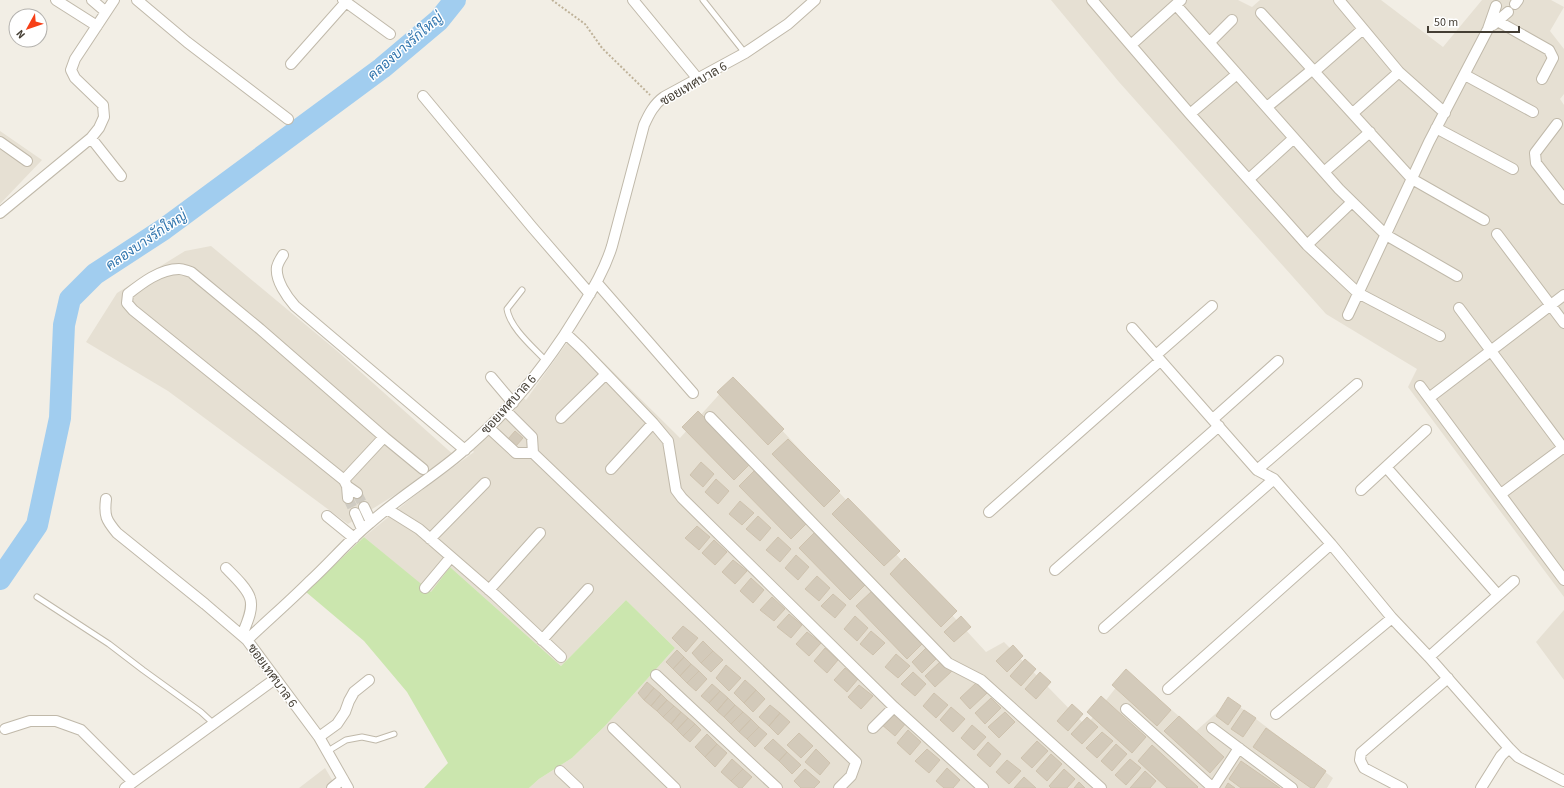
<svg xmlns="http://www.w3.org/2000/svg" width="1564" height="788" font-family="'Source Sans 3',Sarabun,sans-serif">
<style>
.residential{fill:#e6e0d3}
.green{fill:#cbe6ae}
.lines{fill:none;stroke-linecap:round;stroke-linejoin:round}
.river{stroke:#a1cdef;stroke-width:22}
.building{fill:#d3caba;stroke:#cec2ae}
.street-tunnel{stroke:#cfcbc2;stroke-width:10;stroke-dasharray:10 5;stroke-linecap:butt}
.lane-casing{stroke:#c0b9aa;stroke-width:7}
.street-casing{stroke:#c0b9aa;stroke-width:12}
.path{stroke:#bfb299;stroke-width:2;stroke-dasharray:2 2;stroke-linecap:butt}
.lane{stroke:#fff;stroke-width:5}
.street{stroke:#fff;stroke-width:10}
.labels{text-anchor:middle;stroke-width:3;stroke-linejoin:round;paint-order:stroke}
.street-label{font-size:13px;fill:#443e34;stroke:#fff}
.water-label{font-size:14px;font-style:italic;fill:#3075ae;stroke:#fff}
</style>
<rect width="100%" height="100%" fill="#f2eee5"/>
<!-- residential -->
<path class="residential" d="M 1051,0 L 1238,0 L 1252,7 L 1260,0 L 1381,0 L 1443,47 L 1482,0 L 1551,0 L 1564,7 L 1550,31 L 1564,49 L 1564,94 L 1560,99 L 1564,105 L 1564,597 L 1408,387 L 1417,369 L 1326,314 L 1119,82 Z
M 0,131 L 42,160 L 0,204 Z
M 211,246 L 336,350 L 456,457 L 348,524 L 168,391 L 86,342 L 117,293 L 185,251 Z
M 574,333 L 680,438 L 734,378 L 986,652 L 1004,642 L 1086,726 L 1128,672 L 1196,731 L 1231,700 L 1333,778 L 1327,788 L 529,788 L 539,779 L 572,758 L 605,726 L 675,648 L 626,600 L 561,666 L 450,567 L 431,593 L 364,537 L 414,496 L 474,452 L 469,446 L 519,394 L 526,400 Z
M 1564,610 L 1564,680 L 1536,642 Z
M 325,768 L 337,788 L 299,788 Z"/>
<!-- green -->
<path class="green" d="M 364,537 L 431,592 L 450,567 L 561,666 L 626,600 L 675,648 L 605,726 L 572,758 L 539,779 L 529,788 L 424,788 L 448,763 L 407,692 L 364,641 L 306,592 Z"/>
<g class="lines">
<!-- river -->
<path class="river" d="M 0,579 L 37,525 L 60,418 L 64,325 L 70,299 L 95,274 L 164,229 L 382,68 L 439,20 L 455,0"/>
</g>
<!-- building -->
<path class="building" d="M 733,377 L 784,429 L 768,445 L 717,392 Z
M 698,411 L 750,464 L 734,480 L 682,427 Z
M 515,431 L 523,438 L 516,446 L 508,439 Z
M 788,439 L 840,491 L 824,507 L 772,454 Z
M 701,462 L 714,474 L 703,487 L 690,475 Z
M 755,470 L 807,523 L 791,539 L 739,486 Z
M 716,479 L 729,491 L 718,504 L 705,492 Z
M 848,498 L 900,551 L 884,566 L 832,514 Z
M 740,501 L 754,513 L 742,525 L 729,514 Z
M 758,516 L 771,528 L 760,541 L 746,529 Z
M 697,526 L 710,537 L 699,550 L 685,538 Z
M 815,532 L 866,584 L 850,600 L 799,548 Z
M 778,537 L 791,549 L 780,562 L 766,550 Z
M 714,540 L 727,552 L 715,565 L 702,553 Z
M 796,555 L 809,567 L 798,580 L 785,568 Z
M 905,558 L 957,611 L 941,627 L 890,574 Z
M 733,560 L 747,571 L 735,584 L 722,572 Z
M 817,576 L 830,588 L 819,601 L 805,589 Z
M 751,578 L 764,590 L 753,603 L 740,591 Z
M 872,591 L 923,643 L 907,659 L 856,606 Z
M 833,594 L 846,605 L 835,618 L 821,606 Z
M 772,597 L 785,609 L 774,621 L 760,610 Z
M 789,614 L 802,625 L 791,638 L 777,627 Z
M 855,616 L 868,628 L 857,641 L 844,629 Z
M 961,616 L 971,627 L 954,642 L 944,632 Z
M 683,626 L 698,638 L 686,652 L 672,638 Z
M 871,631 L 885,643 L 873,655 L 860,644 Z
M 807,632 L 821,643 L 809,656 L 796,644 Z
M 703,641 L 713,651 L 701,663 L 692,653 Z
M 1013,645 L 1023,656 L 1007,672 L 996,661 Z
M 928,646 L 938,657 L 922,673 L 912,662 Z
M 825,648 L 838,660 L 827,673 L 814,661 Z
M 677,650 L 684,657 L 673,669 L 666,662 Z
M 713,651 L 723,660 L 711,672 L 701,663 Z
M 896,654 L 910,666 L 898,678 L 885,667 Z
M 684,657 L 691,664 L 680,676 L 673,669 Z
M 1025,659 L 1036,669 L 1021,686 L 1010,676 Z
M 941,661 L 952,671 L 935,687 L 925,676 Z
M 691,664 L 699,671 L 687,683 L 680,676 Z
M 726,665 L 741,678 L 729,691 L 716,678 Z
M 845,668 L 858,679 L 847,692 L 834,680 Z
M 1126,669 L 1171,710 L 1157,726 L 1112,685 Z
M 699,671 L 707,679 L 696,691 L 687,683 Z
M 913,672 L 926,684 L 915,696 L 901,684 Z
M 1040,672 L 1051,682 L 1036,699 L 1025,689 Z
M 745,680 L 756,690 L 744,703 L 734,693 Z
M 647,682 L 654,688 L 644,700 L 638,693 Z
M 976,683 L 987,693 L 970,709 L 960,698 Z
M 712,684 L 720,691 L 709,703 L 701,696 Z
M 859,685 L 873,696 L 861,709 L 848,697 Z
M 654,688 L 661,694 L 651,706 L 644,700 Z
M 756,690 L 765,699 L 753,712 L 744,703 Z
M 720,691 L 728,698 L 717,711 L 709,703 Z
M 934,693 L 948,705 L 936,718 L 923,706 Z
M 661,694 L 667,700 L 657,711 L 651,706 Z
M 1101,696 L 1146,737 L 1132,753 L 1087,712 Z
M 1228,697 L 1241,706 L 1228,725 L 1216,716 Z
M 728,698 L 735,705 L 724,717 L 717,711 Z
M 991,698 L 1001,708 L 985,724 L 975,713 Z
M 667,700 L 674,706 L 663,717 L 657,711 Z
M 1072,704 L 1083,714 L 1068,731 L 1057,721 Z
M 735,705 L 743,712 L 731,724 L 724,717 Z
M 770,705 L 780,713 L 769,726 L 759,717 Z
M 674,706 L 681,712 L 671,724 L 663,717 Z
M 951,707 L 965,719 L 953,732 L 940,720 Z
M 1244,710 L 1256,718 L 1243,737 L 1231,729 Z
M 681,712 L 688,718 L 677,730 L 671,724 Z
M 743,712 L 751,719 L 739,732 L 731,724 Z
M 893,712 L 906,723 L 895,736 L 881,724 Z
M 1005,712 L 1015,722 L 999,738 L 988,727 Z
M 780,713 L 790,722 L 778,735 L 769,726 Z
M 1179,716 L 1224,757 L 1210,773 L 1164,731 Z
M 1087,717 L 1098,727 L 1082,744 L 1071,734 Z
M 688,718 L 695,724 L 683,736 L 677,730 Z
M 751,719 L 759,727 L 747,739 L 739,732 Z
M 695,724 L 701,730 L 690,742 L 683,736 Z
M 972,725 L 986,737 L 974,750 L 961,738 Z
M 759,727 L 767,734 L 755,747 L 747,739 Z
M 1266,728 L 1326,771 L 1314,788 L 1311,788 L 1253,747 Z
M 908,730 L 921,742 L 910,755 L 897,743 Z
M 1102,732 L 1113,741 L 1097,758 L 1086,748 Z
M 799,733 L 813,746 L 801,758 L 787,745 Z
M 707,734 L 717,744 L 705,757 L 695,747 Z
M 773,739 L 787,752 L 779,761 L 764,748 Z
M 1037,741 L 1048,751 L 1032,768 L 1021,758 Z
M 988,742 L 1001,754 L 990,767 L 977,755 Z
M 717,744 L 727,753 L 715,767 L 705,757 Z
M 1116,744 L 1127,754 L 1112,771 L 1101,761 Z
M 1152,745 L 1198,787 L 1197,788 L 1167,788 L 1138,761 Z
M 816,749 L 830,763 L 820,775 L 805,762 Z
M 927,749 L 940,760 L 929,773 L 915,761 Z
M 787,752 L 801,765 L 792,774 L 779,761 Z
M 1051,754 L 1062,764 L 1047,781 L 1036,771 Z
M 732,759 L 743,769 L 731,781 L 721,772 Z
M 1130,759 L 1141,768 L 1126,785 L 1115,775 Z
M 1007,760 L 1021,771 L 1009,784 L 996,772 Z
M 1241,761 L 1280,788 L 1241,788 L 1229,779 Z
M 947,768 L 960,780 L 953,788 L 944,788 L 936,781 Z
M 743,769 L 752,777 L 742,788 L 739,788 L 731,781 Z
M 805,769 L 820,782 L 814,788 L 801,788 L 794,781 Z
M 1064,769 L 1075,779 L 1067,788 L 1051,788 L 1049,786 Z
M 1145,771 L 1156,781 L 1150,788 L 1130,788 Z
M 1024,777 L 1036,788 L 1014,788 Z
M 1079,782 L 1085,788 L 1074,788 Z
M 1228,783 L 1235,788 L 1225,788 Z"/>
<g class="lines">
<!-- street-tunnel -->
<path class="street-tunnel" d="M 357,493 L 364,507
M 348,498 L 355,513"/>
<!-- lane casing -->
<g class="lane-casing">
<path id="lane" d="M 703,0 L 745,53
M 522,290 L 507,309 C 510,328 533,347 546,361
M 37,597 L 109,644 L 143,670 L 201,712 L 214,724
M 328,751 L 346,740 L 362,737 L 376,740 L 394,734"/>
</g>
<!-- street casing -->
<g class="street-casing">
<path id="street" d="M 56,0 L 97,26
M 92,0 L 106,12
M 137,0 L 187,42 L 288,119
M 343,0 L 390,34
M 633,0 L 698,79
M 1092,0 L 1190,114 L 1307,245 L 1358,293 L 1440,336
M 1339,0 L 1399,72 L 1445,113
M 1515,4 L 1518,0
M 1176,5 L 1339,189 L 1386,235 L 1457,276
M 1261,13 L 1412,179 L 1484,220
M 1492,18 L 1549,50 L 1553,58 L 1542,79
M 1493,25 L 1508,12
M 1210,42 L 1232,20
M 1131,45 L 1181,0
M 291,64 L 346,2
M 1315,71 L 1363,29
M 1465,75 L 1533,112
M 423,96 L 532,227 L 590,294
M 1267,107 L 1313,69
M 1353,113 L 1399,72
M 1190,114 L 1237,74
M 1557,124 L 1535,153 L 1536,163 L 1564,199
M 1436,128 L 1513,169
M 91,138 L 121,176
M 0,142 L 27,161
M 1324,172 L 1370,132
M 1249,179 L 1294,138
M 0,213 L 91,138 L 99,128 L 104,117 L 103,105 L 75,78 L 71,70 L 75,59 L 114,0
M 1497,234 L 1564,323
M 1307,245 L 1352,202
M 283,255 C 281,258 278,263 277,267 C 275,280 287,297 295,306 L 465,450
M 597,283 L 693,393
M 1459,308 L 1564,449
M 1348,315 L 1429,142 L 1488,29 L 1496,6
M 1132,328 L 1257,470 L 1274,479 L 1331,544 L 1392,618 L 1429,657 L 1509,748 L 1518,757 L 1564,781
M 566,334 L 581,348 L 653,423 L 668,441 L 676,490 L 682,498 L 894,707 L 983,788
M 1156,355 L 1212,306
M 491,377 L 513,403
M 1420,386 L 1564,580
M 1429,398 L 1564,295
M 506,411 L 532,437 L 533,453
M 710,417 L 948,663 L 981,680 L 1101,788
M 561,418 L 606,374
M 1213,419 L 1278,361
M 489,428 L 516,453 L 533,453
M 533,453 L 856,762 L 851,776 L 839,788
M 1386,467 L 1498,595
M 611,469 L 653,423
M 1257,470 L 1357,384
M 344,480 L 133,310 L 127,303 L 128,294 C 142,283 160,269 179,269 C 183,269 187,271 191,272 L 260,329 L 384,437 L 423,469
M 347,486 L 357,493
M 1361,490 L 1426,430
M 1501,494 L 1564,447
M 348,498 L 347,486 L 344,480 L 384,437
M 106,499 C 104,516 106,520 117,533 L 205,604 L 247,640 L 319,737 L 348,788
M 364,507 L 371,522
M 387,509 L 419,529 L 495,595 L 561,657
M 989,512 L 1160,361
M 355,513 L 362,529
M 327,516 L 354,538
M 430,539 L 485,483
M 226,568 C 234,576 247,588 250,598 C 254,609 246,625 242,635
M 1055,570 L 1219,426
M 425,588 L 451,557
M 489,590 L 540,533
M 1104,628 L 1274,479
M 247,640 C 268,620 289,602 309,582 C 330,563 348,541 370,523 C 397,499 428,480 456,457 C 506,416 547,365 580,310 C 593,289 605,269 612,246 L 644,125 C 649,114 654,104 664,97 L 745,53 L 788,24 L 815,0
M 542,640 L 588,589
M 1429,657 L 1514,581
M 656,675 L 777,788
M 1168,689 L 1331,544
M 1126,709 L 1213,788 L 1239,748
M 1276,714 L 1392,618
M 613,728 L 675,788
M 873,728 L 894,707
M 1212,728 L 1292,788
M 5,729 L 30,721 L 56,721 L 81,730 L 133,782
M 319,737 L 337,724 L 345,712 L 349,701 L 354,692 L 369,680
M 560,771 L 578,788
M 125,788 L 275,679
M 332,788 L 343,779
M 1402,788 L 1364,768 L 1360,760 L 1361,753 L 1448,678
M 1481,788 L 1501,756 L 1509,748"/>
</g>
<!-- path -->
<path class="path" d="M 552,0 L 585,24 L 602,48 L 650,95"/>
<!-- lane -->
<use href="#lane" class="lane"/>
<!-- street -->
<use href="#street" class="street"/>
</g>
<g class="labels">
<!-- street labels -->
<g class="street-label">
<text transform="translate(693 83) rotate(-30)" y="5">ซอยเทศบาล 6</text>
<text transform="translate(508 404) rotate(-48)" y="5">ซอยเทศบาล 6</text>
<text transform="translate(273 675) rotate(54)" y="5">ซอยเทศบาล 6</text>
</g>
<!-- water labels -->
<g class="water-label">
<text transform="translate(405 46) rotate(-41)" y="5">คลองบางรักใหญ่</text>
<text transform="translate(146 240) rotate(-34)" y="5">คลองบางรักใหญ่</text>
</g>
</g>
<!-- north arrow -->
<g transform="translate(28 28) rotate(230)"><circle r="19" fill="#ffffff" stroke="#b4b2ae"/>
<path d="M0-3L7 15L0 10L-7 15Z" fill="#f63f17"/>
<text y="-6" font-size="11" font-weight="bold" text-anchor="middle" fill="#443e34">N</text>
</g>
<!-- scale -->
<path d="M1428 26v6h91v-6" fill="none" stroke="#443e34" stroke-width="2"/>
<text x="1434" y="26" font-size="12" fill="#443e34" stroke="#ffffff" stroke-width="3" paint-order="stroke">50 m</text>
</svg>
